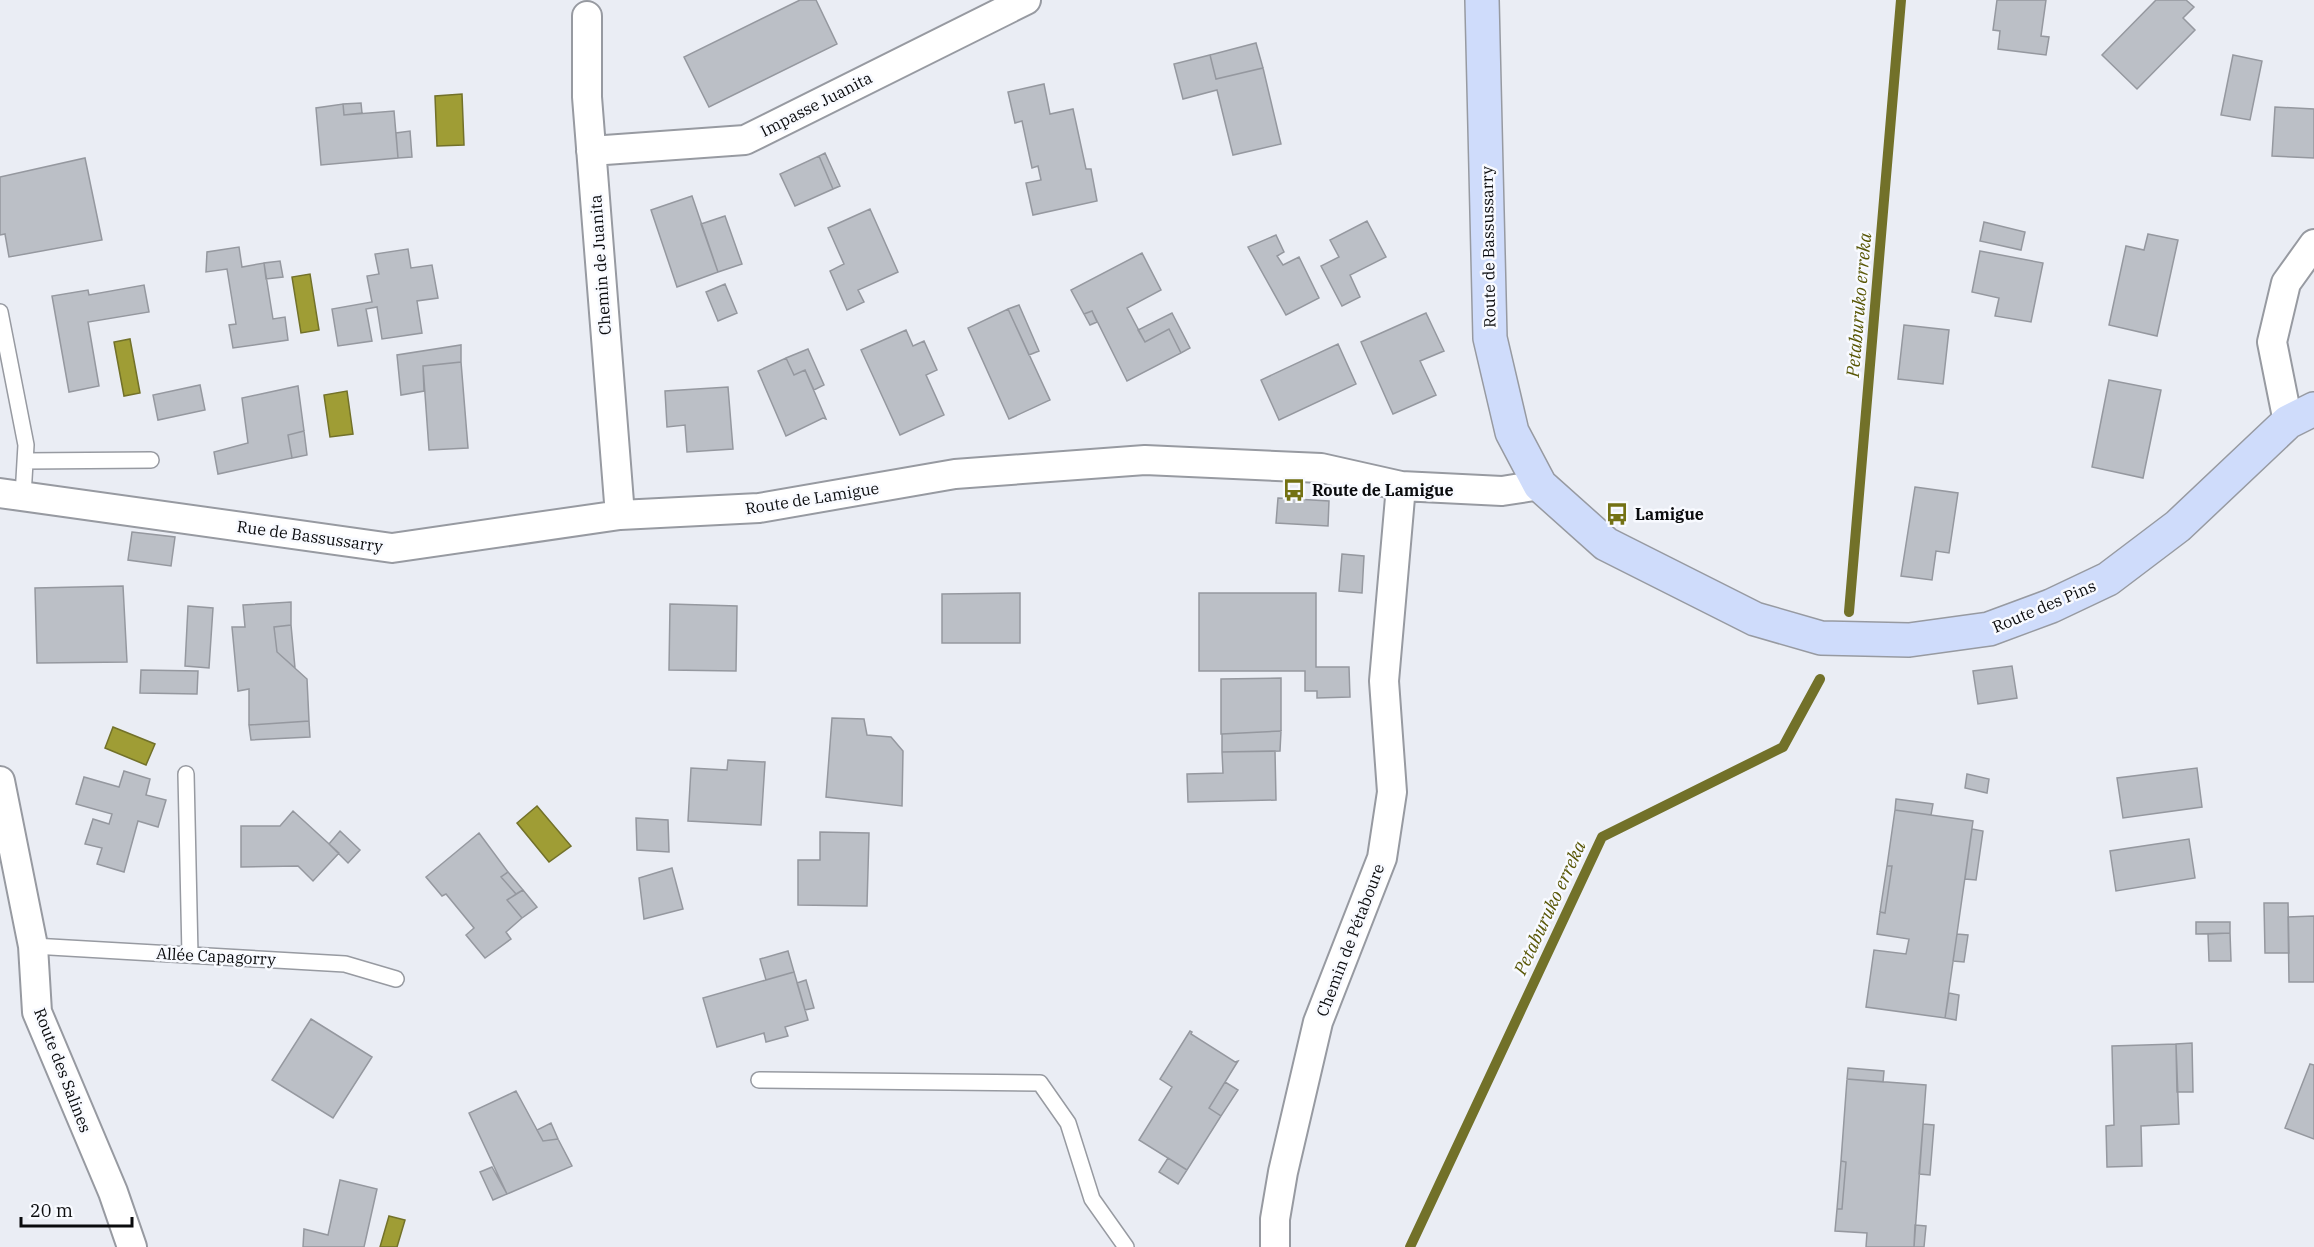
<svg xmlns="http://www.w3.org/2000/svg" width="2314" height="1247" font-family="'IBM Plex Serif',serif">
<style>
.water{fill:#9f9d35;stroke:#727129;stroke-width:1.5}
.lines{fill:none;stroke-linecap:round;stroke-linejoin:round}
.stream{stroke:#727129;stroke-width:10}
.building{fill:#bbbfc6;stroke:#95989f;stroke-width:1.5}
.lane-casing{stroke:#979aa1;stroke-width:18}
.street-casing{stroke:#979aa1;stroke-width:32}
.secondary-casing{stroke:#979aa1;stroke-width:36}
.lane{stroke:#fff;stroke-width:15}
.street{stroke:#fff;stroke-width:28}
.secondary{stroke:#cfdcfb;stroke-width:33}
.labels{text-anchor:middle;stroke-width:5;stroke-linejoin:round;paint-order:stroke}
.street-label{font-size:16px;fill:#0a0b0d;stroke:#f8faff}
.poi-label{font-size:16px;font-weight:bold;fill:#0a0b0d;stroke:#f8faff;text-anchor:start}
.water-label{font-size:18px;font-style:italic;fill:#585605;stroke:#f8faff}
</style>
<rect width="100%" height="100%" fill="#eaedf4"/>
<!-- water -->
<path class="water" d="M 462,94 L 464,145 L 437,146 L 435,96 Z
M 310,274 L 319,330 L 301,333 L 292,277 Z
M 130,339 L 140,393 L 124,396 L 114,342 Z
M 347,391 L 353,434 L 330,437 L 324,395 Z
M 113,727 L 155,744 L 146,765 L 105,748 Z
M 537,806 L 571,846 L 549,862 L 517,823 Z
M 389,1216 L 405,1220 L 397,1247 L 380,1247 Z"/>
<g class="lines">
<!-- stream -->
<path class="stream" d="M 1849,612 L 1901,0
M 1410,1247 L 1602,837 L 1783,747 L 1820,679"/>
</g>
<!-- building -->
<path class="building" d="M 800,0 L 816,0 L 837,44 L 709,107 L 684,57 Z
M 1997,0 L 2046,0 L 2041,36 L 2049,37 L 2046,55 L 1998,49 L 2000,31 L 1993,30 Z
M 2156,0 L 2186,0 L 2194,7 L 2183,18 L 2195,30 L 2137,89 L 2102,55 Z
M 1256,43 L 1263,68 L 1216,79 L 1210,55 Z
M 1210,55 L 1216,79 L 1263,68 L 1281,144 L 1233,155 L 1217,90 L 1183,99 L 1174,64 Z
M 2233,55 L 2262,61 L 2250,120 L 2221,115 Z
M 1044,84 L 1050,114 L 1073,109 L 1086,169 L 1091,169 L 1097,201 L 1033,215 L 1026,183 L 1041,180 L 1038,166 L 1032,168 L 1022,121 L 1015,123 L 1008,92 Z
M 361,103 L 362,113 L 344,115 L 343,104 Z
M 343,104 L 344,115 L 394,111 L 398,158 L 321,165 L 316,108 Z
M 2275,107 L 2314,109 L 2314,158 L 2272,156 Z
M 410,131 L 412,157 L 398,158 L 396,133 Z
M 825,153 L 840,186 L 833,189 L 819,156 Z
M 819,156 L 833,189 L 795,206 L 780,174 Z
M 85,158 L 102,240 L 9,257 L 5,234 L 0,235 L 0,177 Z
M 692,196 L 718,272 L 677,287 L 651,210 Z
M 870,209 L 898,272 L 858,290 L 864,302 L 847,310 L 830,271 L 844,264 L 828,228 Z
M 725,216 L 742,264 L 718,272 L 701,224 Z
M 1367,221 L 1386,257 L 1350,275 L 1360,297 L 1342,306 L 1321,266 L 1339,257 L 1330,240 Z
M 1984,222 L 2025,232 L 2021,250 L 1980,241 Z
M 2148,234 L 2178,240 L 2157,336 L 2109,325 L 2126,246 L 2144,250 Z
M 1276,235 L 1284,252 L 1277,256 L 1283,265 L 1299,257 L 1319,298 L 1286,315 L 1248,247 Z
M 239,247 L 242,267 L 264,263 L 273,319 L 285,317 L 288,340 L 233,348 L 229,325 L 236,324 L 227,269 L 206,272 L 207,252 Z
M 408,249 L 411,268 L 432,265 L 438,298 L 417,301 L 422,333 L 382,339 L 377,307 L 366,309 L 372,341 L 338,346 L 332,309 L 372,302 L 367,276 L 379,274 L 375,254 Z
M 1980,251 L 2043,263 L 2031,322 L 1995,316 L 1999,298 L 1972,292 Z
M 1142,253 L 1161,290 L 1127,308 L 1145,342 L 1169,329 L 1181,353 L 1127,381 L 1092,311 L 1084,314 L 1071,290 Z
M 280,261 L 283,277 L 266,279 L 264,263 Z
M 725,284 L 737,313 L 718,321 L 706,292 Z
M 144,285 L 149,312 L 88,322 L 99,386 L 69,392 L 52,296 L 88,290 L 89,295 Z
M 1019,305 L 1039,351 L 1029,355 L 1008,309 Z
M 1008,309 L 1050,400 L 1009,419 L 968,328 Z
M 1092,311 L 1097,322 L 1090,325 L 1084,314 Z
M 1172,313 L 1190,348 L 1181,353 L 1169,329 L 1145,342 L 1138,330 Z
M 1426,313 L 1444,351 L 1420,361 L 1436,395 L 1393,414 L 1361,342 Z
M 1904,325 L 1949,330 L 1943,384 L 1898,379 Z
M 906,330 L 913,346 L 924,341 L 937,370 L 926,375 L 944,415 L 900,435 L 861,350 Z
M 1338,344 L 1356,384 L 1279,420 L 1261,380 Z
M 461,345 L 461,362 L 423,366 L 424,391 L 401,395 L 397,355 Z
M 808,349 L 824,385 L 814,390 L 805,370 L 794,375 L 786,358 Z
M 786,358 L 794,375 L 805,370 L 826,419 L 823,418 L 786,436 L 758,371 Z
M 461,362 L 468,448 L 429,450 L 423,366 Z
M 2109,380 L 2161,390 L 2143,478 L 2092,467 Z
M 200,385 L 205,410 L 158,420 L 153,395 Z
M 298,386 L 304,431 L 288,435 L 292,458 L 218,474 L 214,452 L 248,443 L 242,398 Z
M 728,387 L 733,449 L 687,452 L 685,425 L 667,427 L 665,391 Z
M 304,431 L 307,455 L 292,458 L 288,435 Z
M 1915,487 L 1958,493 L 1949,553 L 1936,551 L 1932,580 L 1901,576 Z
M 1278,498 L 1329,501 L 1328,526 L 1276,523 Z
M 132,532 L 175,537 L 171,566 L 128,560 Z
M 1342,554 L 1364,556 L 1362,593 L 1339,591 Z
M 123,586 L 127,662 L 37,663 L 35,588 Z
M 1020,593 L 1020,643 L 942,643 L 942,594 Z
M 1199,593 L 1316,593 L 1316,667 L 1349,667 L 1350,697 L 1317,698 L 1317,691 L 1305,691 L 1305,671 L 1199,671 Z
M 291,602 L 291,625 L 274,627 L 277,652 L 307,679 L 309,721 L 249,725 L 249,689 L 238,691 L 232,627 L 245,627 L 243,605 Z
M 670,604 L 737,606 L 736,671 L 669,670 Z
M 188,606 L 213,608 L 209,668 L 185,666 Z
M 291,625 L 295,668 L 277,652 L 274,627 Z
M 2012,666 L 2017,698 L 1978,704 L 1973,671 Z
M 141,670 L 198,671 L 197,694 L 140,693 Z
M 1281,678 L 1281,731 L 1221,734 L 1221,679 Z
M 832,718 L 864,719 L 867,735 L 891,737 L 903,751 L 902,806 L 826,797 Z
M 309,721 L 310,737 L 251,740 L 249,725 Z
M 1281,731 L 1280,751 L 1222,752 L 1222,734 Z
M 1275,751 L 1276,800 L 1188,802 L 1187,774 L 1223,773 L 1222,752 Z
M 728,760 L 765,762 L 761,825 L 688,821 L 691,768 L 727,770 Z
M 2197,768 L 2202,807 L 2123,818 L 2117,778 Z
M 124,771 L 150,779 L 146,795 L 166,800 L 158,827 L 138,821 L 124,872 L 97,864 L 102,848 L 85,844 L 93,819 L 109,824 L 112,814 L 76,804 L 84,777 L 119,787 Z
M 1967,774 L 1989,779 L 1987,793 L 1965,788 Z
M 1896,799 L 1933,804 L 1931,815 L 1895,810 Z
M 1895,810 L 1973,821 L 1945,1018 L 1866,1007 L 1874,950 L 1906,954 L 1909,939 L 1877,934 L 1880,912 L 1885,913 L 1892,866 L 1887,866 Z
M 293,811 L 339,853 L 313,881 L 298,866 L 241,867 L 241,826 L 280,826 Z
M 636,818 L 668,820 L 669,852 L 637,850 Z
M 1972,829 L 1983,831 L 1976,880 L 1965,879 Z
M 340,831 L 360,850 L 348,863 L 329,844 Z
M 820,832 L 869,833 L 867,906 L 798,905 L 798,860 L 820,860 Z
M 479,833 L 508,872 L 501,877 L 516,894 L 507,900 L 522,918 L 506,932 L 511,939 L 485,958 L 466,935 L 474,928 L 446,894 L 442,896 L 426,877 Z
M 2189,839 L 2195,878 L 2116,891 L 2110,851 Z
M 1887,866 L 1892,866 L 1885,913 L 1880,912 Z
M 672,868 L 683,909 L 644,919 L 639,878 Z
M 508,872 L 523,890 L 516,894 L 501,877 Z
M 523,890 L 537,907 L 522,918 L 507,900 Z
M 2264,903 L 2288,903 L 2289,953 L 2265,953 Z
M 2314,916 L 2314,982 L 2289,982 L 2288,917 Z
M 2196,922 L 2230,922 L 2230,933 L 2196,934 Z
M 2230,933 L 2231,961 L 2209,961 L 2208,934 Z
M 1957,934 L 1968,935 L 1964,962 L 1953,961 Z
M 788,951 L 794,972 L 766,980 L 760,959 Z
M 794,972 L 808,1020 L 785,1027 L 788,1036 L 766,1042 L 764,1033 L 717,1047 L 703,998 Z
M 806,980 L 814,1008 L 805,1010 L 797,983 Z
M 1949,993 L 1959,995 L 1956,1020 L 1945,1018 Z
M 311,1019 L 372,1057 L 333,1118 L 272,1080 Z
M 1190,1031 L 1192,1032 L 1191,1034 L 1235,1062 L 1238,1061 L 1209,1108 L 1221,1116 L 1187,1170 L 1139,1140 L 1172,1087 L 1160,1079 Z
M 2192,1043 L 2193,1092 L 2177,1092 L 2176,1044 Z
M 2176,1044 L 2179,1124 L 2141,1126 L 2142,1166 L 2107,1167 L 2106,1126 L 2114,1125 L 2112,1046 Z
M 2310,1064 L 2314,1065 L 2314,1139 L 2285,1128 Z
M 1848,1068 L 1884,1071 L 1883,1082 L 1847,1079 Z
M 1847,1079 L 1926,1085 L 1914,1247 L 1866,1247 L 1867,1233 L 1835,1231 L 1837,1209 L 1842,1209 L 1846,1162 L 1841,1161 Z
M 1225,1082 L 1238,1090 L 1221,1116 L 1209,1108 Z
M 516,1091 L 543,1141 L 558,1139 L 572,1166 L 507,1194 L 469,1113 Z
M 551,1123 L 558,1139 L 543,1141 L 537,1130 Z
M 1923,1124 L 1934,1125 L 1930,1175 L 1919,1174 Z
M 1168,1158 L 1187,1170 L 1178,1184 L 1159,1172 Z
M 1841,1161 L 1846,1162 L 1842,1209 L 1837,1209 Z
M 492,1167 L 507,1194 L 493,1200 L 480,1172 Z
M 340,1180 L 377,1189 L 364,1247 L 303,1247 L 304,1229 L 328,1235 Z
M 1915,1225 L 1926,1226 L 1924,1247 L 1914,1247 Z"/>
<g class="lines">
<!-- lane casing -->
<g class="lane-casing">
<path id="lane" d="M 0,312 L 26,445 L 23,496
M 25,461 L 151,460
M 186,774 L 190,955
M 33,946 L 345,964 L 396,979
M 759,1080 L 1040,1083 L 1068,1123 L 1092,1199 L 1126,1247"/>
</g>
<!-- street casing -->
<g class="street-casing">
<path id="street" d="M 587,16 L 587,97 L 620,515
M 591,151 L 745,140 L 1026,0
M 2288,422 L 2272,342 L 2286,283 L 2314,244
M 0,493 L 392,548 L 620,515 L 759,508 L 955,474 L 1145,460 L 1321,468 L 1401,486 L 1502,491 L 1540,485
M 0,781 L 33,946 L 37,1012 L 113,1192 L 132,1247
M 1275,1247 L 1275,1219 L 1283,1172 L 1318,1022 L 1382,858 L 1392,792 L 1384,681 L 1401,486"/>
</g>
<!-- secondary casing -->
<g class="secondary-casing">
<path id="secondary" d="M 1482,0 L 1490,338 L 1512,432 L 1540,485 L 1606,544 L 1755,619 L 1821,638 L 1909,640 L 1989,629 L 2051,606 L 2108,579 L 2178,526 L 2288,422 L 2314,409"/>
</g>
<!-- lane -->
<use href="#lane" class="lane"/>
<!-- street -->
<use href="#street" class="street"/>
<!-- secondary -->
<use href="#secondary" class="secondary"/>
</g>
<!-- icons -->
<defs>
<g id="bus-bare" transform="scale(1.8)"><path d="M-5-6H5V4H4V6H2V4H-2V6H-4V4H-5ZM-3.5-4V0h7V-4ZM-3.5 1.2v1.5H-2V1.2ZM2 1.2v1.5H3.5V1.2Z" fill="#737114" stroke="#f8faff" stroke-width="2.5" paint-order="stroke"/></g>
</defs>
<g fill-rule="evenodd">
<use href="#bus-bare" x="1294" y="490"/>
<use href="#bus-bare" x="1617" y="514"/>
</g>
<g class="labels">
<!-- street labels -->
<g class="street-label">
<text transform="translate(816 104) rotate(-27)" y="6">Impasse Juanita</text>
<text transform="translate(1488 247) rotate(-91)" y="6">Route de Bassussarry</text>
<text transform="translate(600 265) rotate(-94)" y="6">Chemin de Juanita</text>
<text transform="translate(812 498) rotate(-9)" y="6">Route de Lamigue</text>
<text transform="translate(310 536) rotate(8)" y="6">Rue de Bassussarry</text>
<text transform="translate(2044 606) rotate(-23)" y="6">Route des Pins</text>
<text transform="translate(1350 940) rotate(-69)" y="6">Chemin de Pétaboure</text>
<text transform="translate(216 956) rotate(3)" y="6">Allée Capagorry</text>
<text transform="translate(63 1070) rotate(69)" y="6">Route des Salines</text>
</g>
<!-- poi labels -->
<g class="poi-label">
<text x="1312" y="496">Route de Lamigue</text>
<text x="1635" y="520">Lamigue</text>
</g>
<!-- water labels -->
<g class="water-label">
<text transform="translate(1859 305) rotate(-85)" y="6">Petaburuko erreka</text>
<text transform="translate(1550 908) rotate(-65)" y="6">Petaburuko erreka</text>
</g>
</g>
<!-- scale -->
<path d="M21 1217v9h111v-9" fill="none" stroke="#0a0b0d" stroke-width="3"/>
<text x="30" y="1217" font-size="18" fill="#0a0b0d" stroke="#f8faff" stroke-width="4.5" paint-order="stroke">20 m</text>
</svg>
